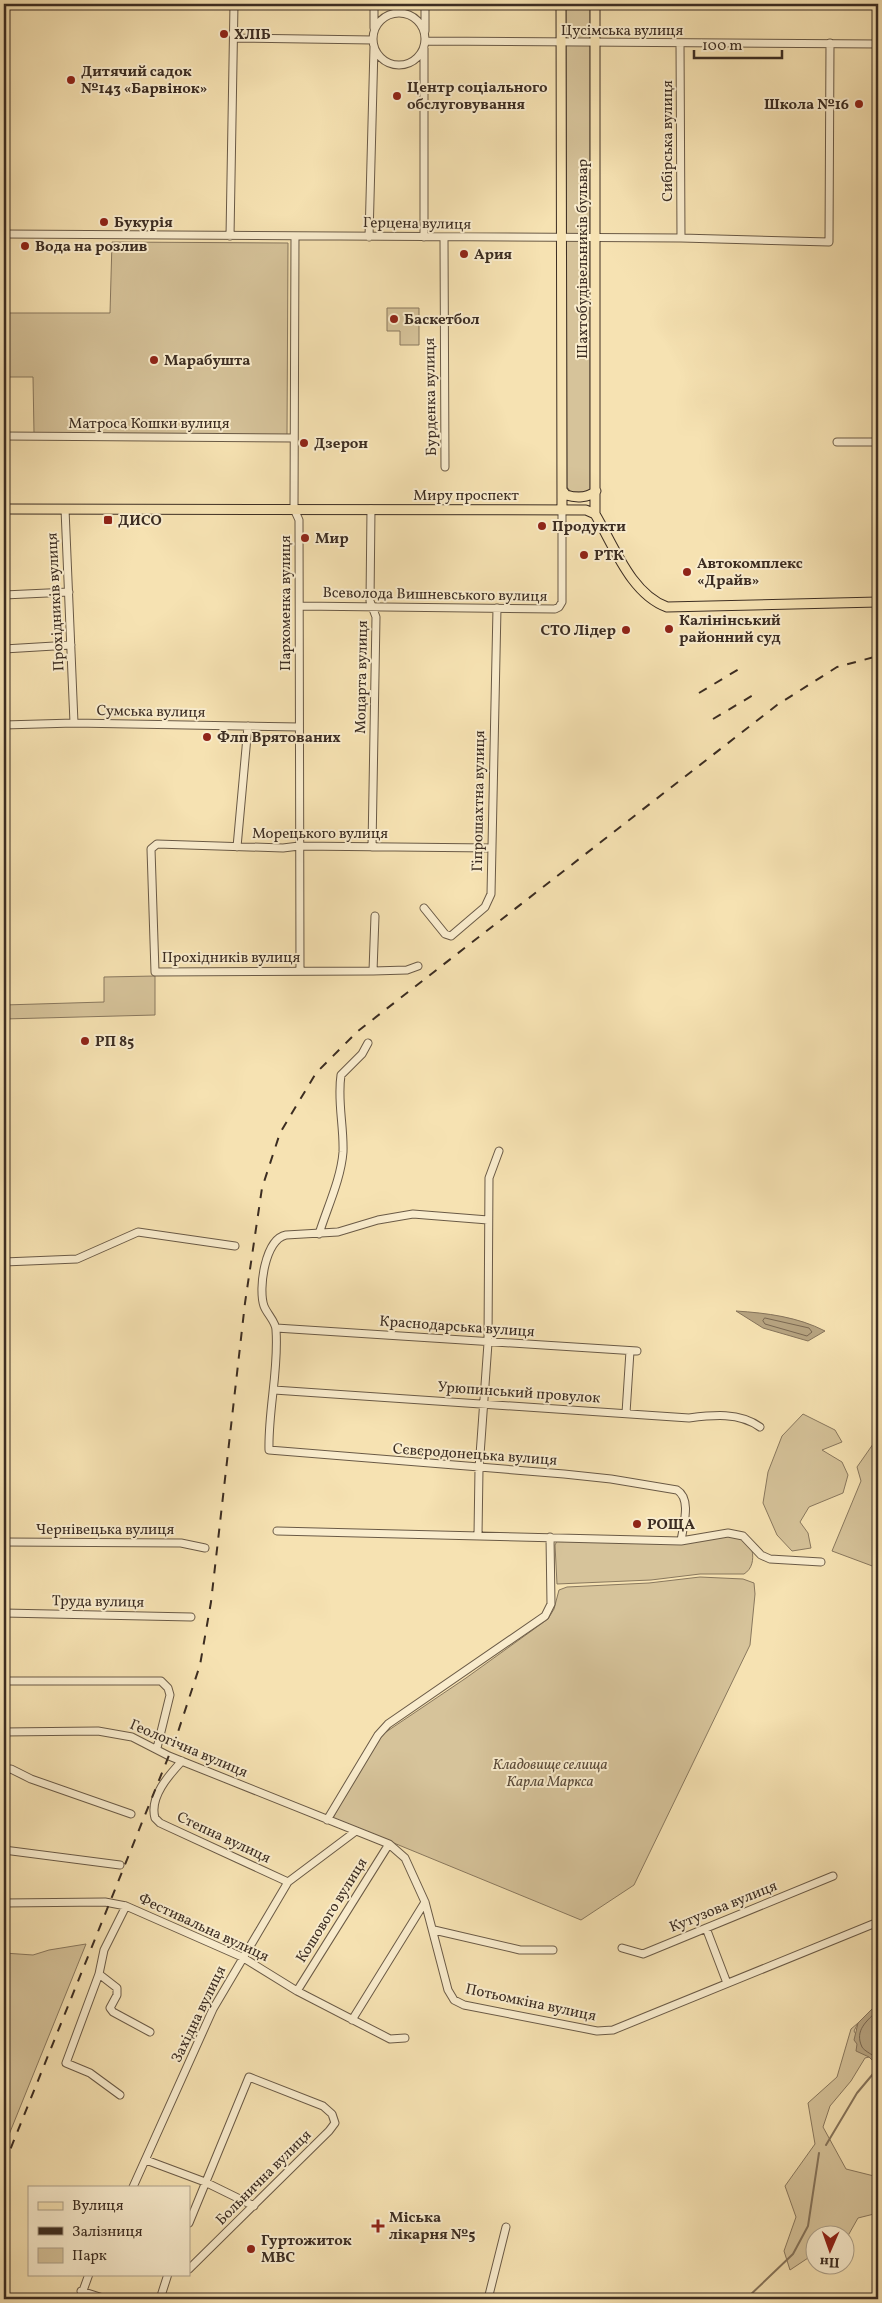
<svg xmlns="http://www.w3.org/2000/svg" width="882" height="2303" font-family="Vollkorn,serif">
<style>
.green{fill:#d6c39a;stroke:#89785e}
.water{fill:#b7a481;stroke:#86745b}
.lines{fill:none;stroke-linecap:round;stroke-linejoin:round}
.shore{stroke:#7a6852;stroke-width:1}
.stream{stroke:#86745b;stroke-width:2}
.minor-casing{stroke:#6a5a46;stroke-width:9}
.major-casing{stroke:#3c2d22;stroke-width:11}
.minor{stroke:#f9eccd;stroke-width:7}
.major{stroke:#f6e2b2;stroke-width:9}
.rail{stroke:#3c2d22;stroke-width:2;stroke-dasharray:9 9;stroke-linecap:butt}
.poi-dot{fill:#8f2418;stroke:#f9eccd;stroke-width:2}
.labels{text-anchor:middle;stroke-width:4;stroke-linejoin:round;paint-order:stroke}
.street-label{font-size:15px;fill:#3c2d22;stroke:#f9eccd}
.poi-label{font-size:15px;font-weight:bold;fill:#3c2d22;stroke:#f9eccd;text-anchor:start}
.park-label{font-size:15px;font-style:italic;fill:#5b4b3a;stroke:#f9eccd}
</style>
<rect width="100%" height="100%" fill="#f6e2b2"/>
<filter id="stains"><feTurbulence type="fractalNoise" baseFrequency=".004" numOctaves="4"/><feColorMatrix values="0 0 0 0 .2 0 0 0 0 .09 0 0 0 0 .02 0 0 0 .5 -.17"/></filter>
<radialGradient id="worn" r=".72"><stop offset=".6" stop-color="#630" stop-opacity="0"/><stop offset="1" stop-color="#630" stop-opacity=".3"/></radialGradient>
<!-- green -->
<path class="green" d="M 566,4 L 590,4 L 590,489 L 585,492 L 571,492 L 567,487 Z
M 112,242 L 288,243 L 287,435 L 34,433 L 33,377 L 4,377 L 4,313 L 110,313 Z
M 387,308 L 419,308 L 419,345 L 400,345 L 400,331 L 387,331 Z
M 155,976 L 155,1015 L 4,1019 L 4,1005 L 104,1002 L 104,977 Z
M 803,1414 L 835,1430 L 842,1442 L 822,1450 L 842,1462 L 848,1475 L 843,1493 L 809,1507 L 800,1522 L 808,1533 L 811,1548 L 792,1551 L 777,1535 L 763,1503 L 768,1472 L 782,1436 Z
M 878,1437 L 878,1572 L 875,1567 L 832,1551 L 861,1481 L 857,1467 Z
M 727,1536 L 741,1539 L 752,1550 C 754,1560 752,1569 744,1574 L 700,1574 L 651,1580 L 557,1584 L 555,1545 L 557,1541 L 681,1543 Z
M 700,1577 L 743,1579 L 754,1583 L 755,1594 L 750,1645 L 634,1885 L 581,1920 L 333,1818 L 358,1772 L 383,1734 L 466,1678 L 548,1619 L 554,1609 L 559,1590 L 567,1587 L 649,1583 Z
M 86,1944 L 4,2147 L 4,2016 L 6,2015 L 4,1953 L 33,1955 L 49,1950 Z
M 858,2023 L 854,2031 L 869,2057 L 865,2058 L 851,2081 L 830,2106 L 823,2127 L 846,2169 L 878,2177 L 878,2213 L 858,2218 L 845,2241 L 844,2236 L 814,2236 L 814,2254 L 790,2270 L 784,2251 L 796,2217 L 785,2186 L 815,2144 L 808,2103 L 837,2077 L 851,2029 Z"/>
<!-- water -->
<path class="water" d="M 736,1311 C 767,1313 798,1317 825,1331 L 808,1341 L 763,1328 Z
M 878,2003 L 878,2066 L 869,2057 L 856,2051 L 857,2044 L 854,2040 L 858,2023 Z"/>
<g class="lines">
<!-- shore -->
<path class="shore" d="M 765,1318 L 809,1328 L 812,1332 L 807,1336 L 765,1324 L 763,1321 Z
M 878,2010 C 867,2021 854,2030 862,2047 C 864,2051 875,2056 878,2059"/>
<!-- stream -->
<path class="stream" d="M 826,2145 L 857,2093 L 878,2068
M 746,2299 L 793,2254 L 808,2226 L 819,2153"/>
<!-- minor casing -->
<g class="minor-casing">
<path id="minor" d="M 425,4 L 425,31
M373 39a26 26 0 1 1 52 0a26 26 0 1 1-52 0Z
M 374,28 L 374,4
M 234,38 L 373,40
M 425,41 L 878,44
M 680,43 L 681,238
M 4,234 L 681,238 L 829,242 L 830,43
M 230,236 L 234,4
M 295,236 L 294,509 L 299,520 L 300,971
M 369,237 L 374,47
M 424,237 L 424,48
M 444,238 L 445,467
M 4,436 L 294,438
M 837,442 L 878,442
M 65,509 L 74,723
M 371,509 L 370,601 L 376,617 L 372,847
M 4,595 L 69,592
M 300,606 L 555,609 L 559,607 L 562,602 L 562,509
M 4,649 L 71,645
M 4,725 L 74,723 L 299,727
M 237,847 L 248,726
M 424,908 L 445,934 L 451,936 L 485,907 L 491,894 L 497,608
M 375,916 L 373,971 L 155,972 L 151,849 L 157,844 L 283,848 L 299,846 L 491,848
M 373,971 L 407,970 L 418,966
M 488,1220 L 413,1214 L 378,1220 L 338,1232 L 286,1235 C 265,1239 258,1289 264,1306 C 267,1314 276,1322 276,1330 C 279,1370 268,1410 269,1450 L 564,1474 L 611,1479 L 677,1490 C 692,1499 683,1526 681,1541
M 319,1234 C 327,1208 341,1179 343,1152 C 344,1126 337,1101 341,1075 L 362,1054 L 368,1043
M 4,1262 L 77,1259 L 138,1232 L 235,1246
M 276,1328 L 637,1351
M 274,1390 L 689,1418 C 713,1415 739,1412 760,1427
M 626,1413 L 630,1351
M 277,1531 L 681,1541 L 728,1533 L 743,1536 L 761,1555 L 770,1559 L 821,1562
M 478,1535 L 479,1469 L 488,1343 L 489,1178 L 499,1151
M 4,1542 L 181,1543 L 205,1548
M 4,1613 L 191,1617
M 4,1681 L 161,1681 L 168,1688 L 170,1695 L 157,1748
M 4,1732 L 98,1731 L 132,1737 L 169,1756 L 389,1844 L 405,1858 L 425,1902 L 448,1990 L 454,2000 L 464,2005 L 597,2031 L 613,2030 L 878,1922
M 182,1761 C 169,1775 149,1797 155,1818 L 160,1823 L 288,1882
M 4,1787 L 6,1769 L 11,1769 L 31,1779 L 131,1814
M 327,1820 L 378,1735 L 388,1724 L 545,1616 L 551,1604 L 550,1537
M 4,1850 L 120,1865
M 4,1903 L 105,1902 L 126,1906 L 242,1957 L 297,1991 L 390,2039 L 405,2038
M 706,1928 L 727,1983
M 434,1930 L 520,1950 L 553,1950
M 622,1948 L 643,1954 L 833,1876
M 99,1974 L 117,1988 L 117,1995 L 110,2008 L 113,2012 L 150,2032
M 297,1991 L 389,1844
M 352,2020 L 425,1902
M 120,2095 L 90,2073 L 66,2063 L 99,1974 L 104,1950 L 126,1906
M 146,2160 L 205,2182 L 254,2206
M 133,2187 L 213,2009 L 288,1882 L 356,1831
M 189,2223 L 249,2077 L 323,2106 L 332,2114 L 335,2123 L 329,2131 L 189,2269
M 81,2291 L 106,2299
M 80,2299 L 89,2274
M 160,2299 L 168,2274
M 488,2299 L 506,2227"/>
</g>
<!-- major casing -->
<g class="major-casing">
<path id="major" d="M 561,4 L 562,509
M 595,4 L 595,514
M 562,490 L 566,495 C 576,498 588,498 596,491
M 4,509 L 586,510 L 595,514 C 614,546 631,594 667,607 L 878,602"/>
</g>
<!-- minor -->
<use href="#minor" class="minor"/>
<!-- major -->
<use href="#major" class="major"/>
<!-- rail -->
<path class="rail" d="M 699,693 L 744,666
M 713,719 L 755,694
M 4,2165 L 176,1738 L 200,1665 L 211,1602 L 245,1303 L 262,1188 L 280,1133 L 316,1073 L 358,1031 L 777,705 L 837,667 L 878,656"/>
</g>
<!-- markers -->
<g class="poi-dot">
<circle cx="224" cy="34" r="5"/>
<circle cx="71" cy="80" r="5"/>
<circle cx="397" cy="96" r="5"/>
<circle cx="859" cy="104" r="5"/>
<circle cx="104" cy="222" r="5"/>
<circle cx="25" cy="246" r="5"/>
<circle cx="464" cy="254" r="5"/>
<circle cx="394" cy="319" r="5"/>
<circle cx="154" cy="360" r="5"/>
<circle cx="304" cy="443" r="5"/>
<rect x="103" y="515" width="10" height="10" rx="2.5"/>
<circle cx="542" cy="526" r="5"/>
<circle cx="305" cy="538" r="5"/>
<circle cx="584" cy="555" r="5"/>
<circle cx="687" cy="572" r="5"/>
<circle cx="669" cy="629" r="5"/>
<circle cx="626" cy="630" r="5"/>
<circle cx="207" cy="737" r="5"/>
<circle cx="85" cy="1041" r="5"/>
<circle cx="637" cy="1524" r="5"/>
<path d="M375.5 2218.5h5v5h5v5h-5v5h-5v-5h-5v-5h5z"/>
<circle cx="251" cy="2249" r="5"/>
</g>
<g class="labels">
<!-- street labels -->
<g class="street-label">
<text x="622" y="35">Цусімська вулиця</text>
<text transform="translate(667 141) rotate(-90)" y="5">Сибірська вулиця</text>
<text transform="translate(417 223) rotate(1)" y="5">Герцена вулиця</text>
<text transform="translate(582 259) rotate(-90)" y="5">Шахтобудівельників бульвар</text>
<text transform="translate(430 397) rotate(-91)" y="5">Бурденка вулиця</text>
<text x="149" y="428">Матроса Кошки вулиця</text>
<text x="466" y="500">Миру проспект</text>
<text transform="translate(435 594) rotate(1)" y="5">Всеволода Вишневського вулиця</text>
<text transform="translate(55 602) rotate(-93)" y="5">Прохідників вулиця</text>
<text transform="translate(285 603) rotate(-90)" y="5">Пархоменка вулиця</text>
<text transform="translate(361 677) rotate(-89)" y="5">Моцарта вулиця</text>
<text transform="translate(151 711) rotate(1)" y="5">Сумська вулиця</text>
<text transform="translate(478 801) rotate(-89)" y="5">Гіпрошахтна вулиця</text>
<text x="320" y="838">Морецького вулиця</text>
<text x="231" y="962">Прохідників вулиця</text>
<text transform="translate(457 1326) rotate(4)" y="5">Краснодарська вулиця</text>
<text transform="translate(519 1392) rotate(4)" y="5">Урюпинський провулок</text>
<text transform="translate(475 1454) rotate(4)" y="5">Сєвєродонецька вулиця</text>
<text x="105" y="1534">Чернівецька вулиця</text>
<text transform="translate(98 1601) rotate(1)" y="5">Труда вулиця</text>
<text transform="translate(189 1748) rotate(23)" y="5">Геологічна вулиця</text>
<text transform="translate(224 1837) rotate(25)" y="5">Степна вулиця</text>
<text transform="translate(723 1906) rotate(-22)" y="5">Кутузова вулиця</text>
<text transform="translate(331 1910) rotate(-58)" y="5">Кошового вулиця</text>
<text transform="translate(204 1927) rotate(25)" y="5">Фестивальна вулиця</text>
<text transform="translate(531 2002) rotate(12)" y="5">Потьомкіна вулиця</text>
<text transform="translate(198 2014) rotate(-64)" y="5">Західна вулиця</text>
<text transform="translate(263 2177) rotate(-45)" y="5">Больнична вулиця</text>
</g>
<!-- poi labels -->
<g class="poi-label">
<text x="234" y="39">ХЛІБ</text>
<text x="81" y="76">Дитячий садок<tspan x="81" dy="17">№143 «Барвінок»</tspan></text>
<text x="407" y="92">Центр соціального<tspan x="407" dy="17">обслуговування</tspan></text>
<text x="849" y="109" text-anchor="end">Школа №16</text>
<text x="114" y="227">Букурія</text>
<text x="35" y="251">Вода на розлив</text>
<text x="474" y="259">Ария</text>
<text x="404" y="324">Баскетбол</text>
<text x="164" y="365">Марабушта</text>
<text x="314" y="448">Дзерон</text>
<text x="118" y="525">ДИСО</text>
<text x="552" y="531">Продукти</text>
<text x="315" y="543">Мир</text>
<text x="594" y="560">РТК</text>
<text x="697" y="568">Автокомплекс<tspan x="697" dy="17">«Драйв»</tspan></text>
<text x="679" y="625">Калінінський<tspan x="679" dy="17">районний суд</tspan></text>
<text x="616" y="635" text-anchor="end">СТО Лідер</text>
<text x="217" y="742">Флп Врятованих</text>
<text x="95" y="1046">РП 85</text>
<text x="647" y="1529">РОЩА</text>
<text x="389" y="2222">Міська<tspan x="389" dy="17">лікарня №5</tspan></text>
<text x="261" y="2245">Гуртожиток<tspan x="261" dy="17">МВС</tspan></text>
</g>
<!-- park labels -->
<g class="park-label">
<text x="550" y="1769">Кладовище селища<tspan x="550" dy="17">Карла Маркса</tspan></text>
</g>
</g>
<!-- margin -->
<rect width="882" height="2303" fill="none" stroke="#f6e2b2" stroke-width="20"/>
<rect x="5" y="5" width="872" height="2293" fill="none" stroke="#3c2d22" stroke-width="2.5"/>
<rect x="10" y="10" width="862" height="2283" fill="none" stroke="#3c2d22"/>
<!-- legend -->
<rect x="28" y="2186" width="162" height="90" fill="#f9eccd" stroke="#ada089"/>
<rect x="38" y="2202" width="25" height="8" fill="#f6e2b2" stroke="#ada089"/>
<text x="72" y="2210" font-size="15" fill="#3c2d22">Вулиця</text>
<rect x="38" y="2227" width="25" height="8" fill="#3c2d22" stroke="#ada089"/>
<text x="72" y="2236" font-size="15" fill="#3c2d22">Залізниця</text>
<rect x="38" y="2248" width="25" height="15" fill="#d6c39a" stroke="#ada089"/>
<text x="72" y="2260" font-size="15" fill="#3c2d22">Парк</text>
<!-- north arrow -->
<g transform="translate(830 2250) rotate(182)"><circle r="24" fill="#f9eccd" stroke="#ada089"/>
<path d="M0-4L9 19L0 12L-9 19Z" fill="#8f2418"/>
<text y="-8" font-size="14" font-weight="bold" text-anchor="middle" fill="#3c2d22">Пн</text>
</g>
<!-- scale -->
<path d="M694 50v8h88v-8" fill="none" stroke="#3c2d22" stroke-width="2.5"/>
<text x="702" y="50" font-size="15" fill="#3c2d22" stroke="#f9eccd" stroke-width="4" paint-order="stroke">100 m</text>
<rect width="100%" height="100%" filter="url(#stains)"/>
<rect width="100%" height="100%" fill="url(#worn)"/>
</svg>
